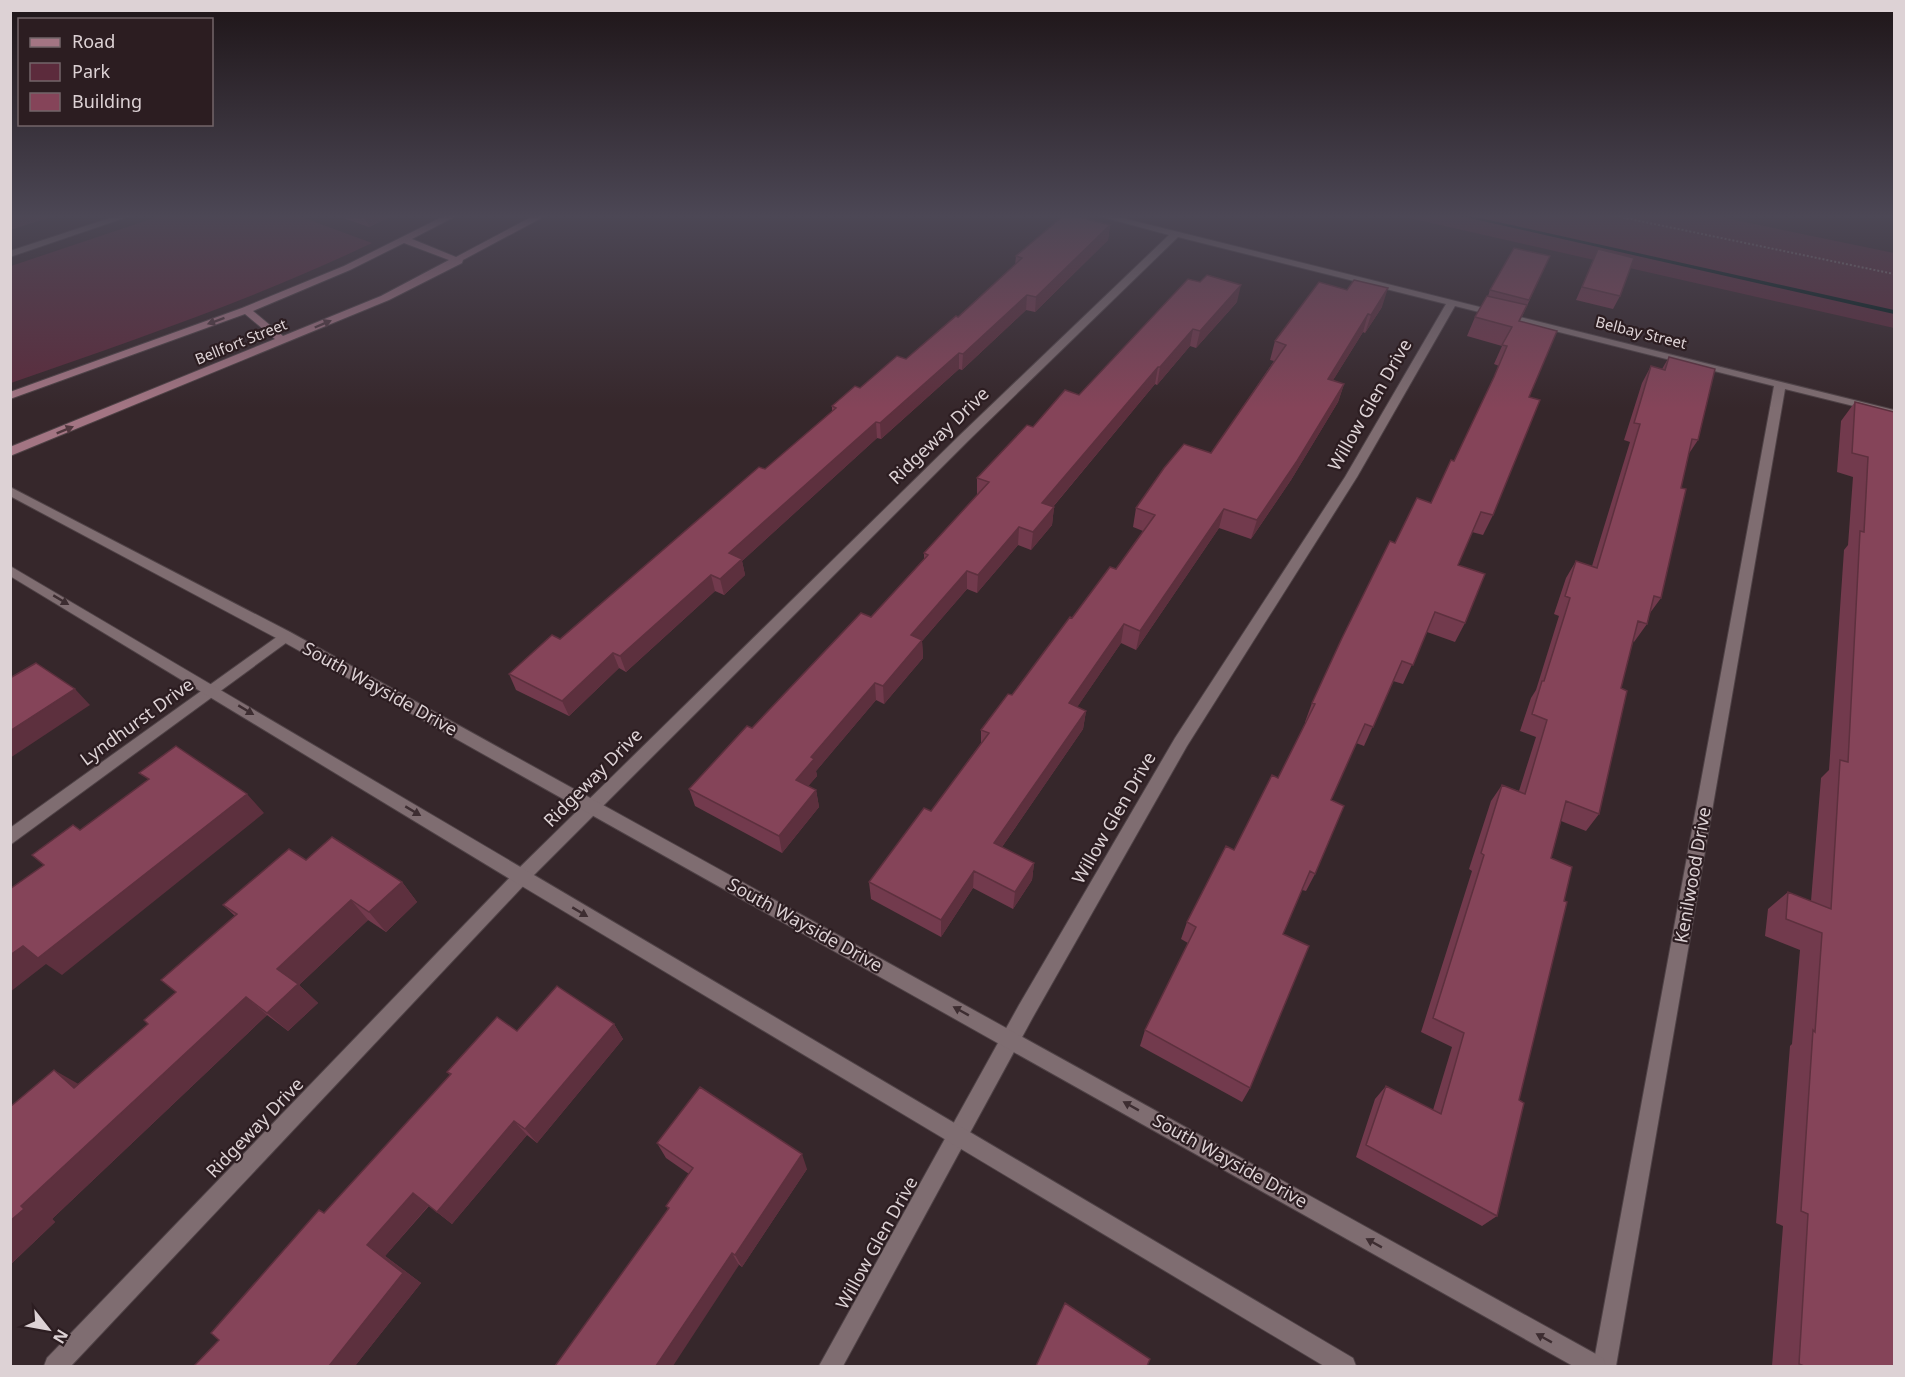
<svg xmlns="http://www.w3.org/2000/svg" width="1905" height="1377" font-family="'Noto Sans',sans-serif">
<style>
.green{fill:#5c2b3c}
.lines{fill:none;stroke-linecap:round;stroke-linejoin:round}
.stream{fill:#001d1c;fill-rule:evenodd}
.minor-casing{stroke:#4f4246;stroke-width:2}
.tertiary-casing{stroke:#4f4246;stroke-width:2}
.secondary-casing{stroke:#4f4246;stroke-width:2}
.path{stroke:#8a7e81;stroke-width:2;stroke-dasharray:2 2;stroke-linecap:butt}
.minor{fill:#7f6d71;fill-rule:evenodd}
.tertiary{fill:#7f6d71;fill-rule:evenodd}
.secondary{fill:#a37583;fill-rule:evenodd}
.wall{fill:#723a4d}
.shaded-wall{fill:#5d303e}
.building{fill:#854459;stroke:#5d303e;stroke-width:1.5}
.oneway{fill:#50373e}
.oneway2{fill:#3d2d31}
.labels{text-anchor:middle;stroke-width:4.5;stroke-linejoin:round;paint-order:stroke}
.far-street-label{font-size:15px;fill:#ddd2d5;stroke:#2c1d21}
.street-label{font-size:18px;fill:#ddd2d5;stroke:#2c1d21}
</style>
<rect width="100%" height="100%" fill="#36272b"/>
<!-- green -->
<path class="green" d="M 163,215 L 296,215 L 372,243 C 255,299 133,340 11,383 L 11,266 Z
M 1396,215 L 1711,215 L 1894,253 L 1894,328 Z"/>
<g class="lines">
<!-- stream -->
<path class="stream" d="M 1456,215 L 1467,215 L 1894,310 L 1894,314 Z"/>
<!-- minor casing -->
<g class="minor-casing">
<path id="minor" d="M 119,215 L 133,215 L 10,257 L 10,251 Z
M 1095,215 L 1110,215 L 1894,410 L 1894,416 L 1785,389 L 1616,1366 L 1593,1366 L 1774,386 L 1455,306 L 1357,477 L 1187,746 L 1033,1017 L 843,1366 L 819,1366 L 1019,1005 L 1175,738 L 1345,477 L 1446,304 L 1178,237 L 968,441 L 527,882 L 71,1366 L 44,1366 L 47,1358 L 515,872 L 960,435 L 1169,235 Z
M 285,631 L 292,636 L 290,640 L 10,845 L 10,828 Z"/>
</g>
<!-- tertiary casing -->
<g class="tertiary-casing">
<path id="tertiary" d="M 10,487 L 290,632 L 1603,1358 L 1606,1366 L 1573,1366 L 280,640 L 10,496 Z
M 10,566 L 1353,1358 L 1356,1366 L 1324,1366 L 515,882 L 10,576 Z"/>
</g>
<!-- secondary casing -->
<g class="secondary-casing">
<path id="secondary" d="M 446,215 L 458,215 L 412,239 L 456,257 L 535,215 L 547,215 L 463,260 L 462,263 L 389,300 L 10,456 L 10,447 L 275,339 L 245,314 L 10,399 L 10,392 L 242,308 L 344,266 ZM 404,243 L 449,260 L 381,296 L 283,336 L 253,311 L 350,270 Z"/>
</g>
<!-- path -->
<path class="path" d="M 1611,215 L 1894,274"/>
<!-- minor -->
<use href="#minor" class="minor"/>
<!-- tertiary -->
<use href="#tertiary" class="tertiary"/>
<!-- secondary -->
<use href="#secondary" class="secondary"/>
</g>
<!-- wall -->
<path class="wall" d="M 334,215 L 394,215 L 369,227 Z
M 1110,225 L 1108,240 L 1035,312 L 1026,310 L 962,370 L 959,369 L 881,439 L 877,438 L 742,561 L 745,575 L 724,595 L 715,591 L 626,672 L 619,668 L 569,716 L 516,690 L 509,674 L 560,639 L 765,469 L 832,411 L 832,406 L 906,359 L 958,317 L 1015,265 L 1016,256 Z
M 1598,249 L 1620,296 L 1613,309 L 1576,300 Z
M 1550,256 L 1520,321 L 1529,397 L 1493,515 L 1483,535 L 1472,532 L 1458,565 L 1465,623 L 1455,642 L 1427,632 L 1403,684 L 1393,681 L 1364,746 L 1356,743 L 1331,800 L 1315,874 L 1306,891 L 1302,890 L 1283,934 L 1250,1088 L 1242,1102 L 1140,1046 L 1145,1030 L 1188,943 L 1181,939 L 1187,922 L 1234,850 L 1278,778 L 1306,722 L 1305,722 L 1312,703 L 1395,543 L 1431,503 L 1454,461 L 1499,366 L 1494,364 L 1502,346 L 1467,336 L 1475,317 L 1488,296 L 1490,290 Z
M 1237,302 L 1196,348 L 1190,346 L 1157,385 L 1155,384 L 1053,507 L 1054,507 L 1052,525 L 1031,550 L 1018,545 L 977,593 L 967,589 L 922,641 L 923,658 L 884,704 L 876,700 L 816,771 L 817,776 L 808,786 L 816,790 L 819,807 L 782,853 L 695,806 L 689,789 L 752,728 L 871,617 L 924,559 L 924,553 L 977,496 L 977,478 L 1033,427 L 1079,395 Z
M 1382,307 L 1365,333 L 1363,332 L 1333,380 L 1344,384 L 1338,402 L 1291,480 L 1251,539 L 1219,528 L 1136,650 L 1121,643 L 1077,707 L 1086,711 L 1083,729 L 1002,847 L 1034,863 L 1032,880 L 1013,909 L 973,888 L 941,937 L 871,899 L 869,882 L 931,811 L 981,743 L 981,730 L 1012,695 L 1072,618 L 1116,569 L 1143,531 L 1133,527 L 1136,508 L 1211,453 L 1274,361 L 1270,360 L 1275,341 Z
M 1669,357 L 1698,440 L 1688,455 L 1681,488 L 1661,598 L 1650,613 L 1647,624 L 1634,642 L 1633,641 L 1621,688 L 1599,814 L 1586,831 L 1561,821 L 1551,858 L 1564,901 L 1519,1100 L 1497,1216 L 1482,1226 L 1356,1157 L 1375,1099 L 1386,1086 L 1433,1110 L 1452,1047 L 1421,1032 L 1472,871 L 1469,869 L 1491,801 L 1502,785 L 1519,791 L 1536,737 L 1520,731 L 1531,698 L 1536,690 L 1559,616 L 1554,614 L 1566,578 L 1576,561 L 1592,566 L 1630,442 L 1624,440 L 1642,383 L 1651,366 L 1662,369 Z
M 1855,402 L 1894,412 L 1894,1366 L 1772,1366 L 1783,1226 L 1776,1223 L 1790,1046 L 1792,1044 L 1800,950 L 1765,936 L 1768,909 L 1788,892 L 1811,901 L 1821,778 L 1829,770 L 1844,550 L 1848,545 L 1853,477 L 1837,472 L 1841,421 Z
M 306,860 L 402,882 L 417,902 L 386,932 L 368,920 L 299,985 L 318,1003 L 288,1031 L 267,1015 L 52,1219 L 55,1222 L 10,1265 L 78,1084 L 148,1024 L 176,992 L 235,916 L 223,905 Z
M 614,1024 L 623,1039 L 537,1143 L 527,1135 L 452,1224 L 429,1206 L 385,1256 L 421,1283 L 355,1366 L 194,1366 L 219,1340 L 319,1210 L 324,1213 L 450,1075 L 447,1072 L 517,1031 Z
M 657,1143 L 807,1169 L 742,1267 L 668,1209 L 666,1206 L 689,1174 L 666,1158 Z"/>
<!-- shaded-wall -->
<path class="shaded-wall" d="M 10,215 L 58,215 L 10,230 Z
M 363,215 L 394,215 L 369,227 Z
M 1110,225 L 1108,240 L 1035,312 L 1036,297 Z
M 1241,285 L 1237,302 L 1196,348 L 1200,331 Z
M 1388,288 L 1382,307 L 1365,333 L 1371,315 Z
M 1027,295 L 1026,310 L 962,370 L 963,354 Z
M 1368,314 L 1363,332 L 1322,398 L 1328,379 Z
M 1193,329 L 1190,346 L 1157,385 L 1160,367 Z
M 959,353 L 959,369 L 881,439 L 880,423 Z
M 1158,367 L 1155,384 L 1041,521 L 1042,503 Z
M 1344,384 L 1338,402 L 1291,480 L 1251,539 L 1257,520 Z
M 876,422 L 877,438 L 742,561 L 745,575 L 724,595 L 720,579 L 729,553 Z
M 1054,507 L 1052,525 L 1031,550 L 1033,532 Z
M 1224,509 L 1219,528 L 1136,650 L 1140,631 Z
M 1019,527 L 1018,545 L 977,593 L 978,575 Z
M 967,571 L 967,589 L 922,641 L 923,658 L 884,704 L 883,686 L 911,635 Z
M 711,575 L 715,591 L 626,672 L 620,656 Z
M 1124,624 L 1121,643 L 1067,722 L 1069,703 Z
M 613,653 L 619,668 L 569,716 L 562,701 Z
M 875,683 L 876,700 L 816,771 L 817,776 L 799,797 L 796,780 L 811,757 Z
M 75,689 L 90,705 L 10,758 L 10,731 Z
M 1086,711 L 1083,729 L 993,860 L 994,843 Z
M 816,790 L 819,807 L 782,853 L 779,836 Z
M 247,794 L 264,813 L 62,975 L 46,964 L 10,992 L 10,955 L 23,946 Z
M 1034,863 L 1032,880 L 1013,909 L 1015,892 Z
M 974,871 L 973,888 L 941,937 L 941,920 Z
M 402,882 L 417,902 L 386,932 L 369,912 Z
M 351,900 L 368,920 L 299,985 L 318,1003 L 288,1031 L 267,1013 L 277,969 Z
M 246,997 L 267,1015 L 52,1219 L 55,1222 L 10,1265 L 10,1221 L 21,1206 Z
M 614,1024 L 623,1039 L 537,1143 L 525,1129 Z
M 54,1070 L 82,1086 L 74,1088 Z
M 514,1121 L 527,1135 L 452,1224 L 437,1212 Z
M 802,1154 L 807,1169 L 742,1267 L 735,1255 Z
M 413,1193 L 429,1205 L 385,1256 L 421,1283 L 355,1366 L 329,1366 L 367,1245 Z
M 732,1253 L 739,1265 L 673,1366 L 656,1366 Z"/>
<!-- building -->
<path class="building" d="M 1064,215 L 1071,215 L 1110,225 L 1036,297 L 1027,295 L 963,354 L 959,353 L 880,423 L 876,422 L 729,553 L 742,559 L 720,579 L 711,575 L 620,656 L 613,653 L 562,701 L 509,674 L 552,635 L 560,639 L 759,467 L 765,469 L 836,408 L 832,406 L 855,386 L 860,388 L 897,356 L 906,359 L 956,316 L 958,317 L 1022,258 L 1016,256 Z
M 1514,248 L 1550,256 L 1529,300 L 1490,290 Z
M 1598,249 L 1634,258 L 1620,296 L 1582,287 Z
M 1207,275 L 1241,285 L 1200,331 L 1193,329 L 1160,367 L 1158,367 L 1042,503 L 1054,507 L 1033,532 L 1019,527 L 978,575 L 967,571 L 911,635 L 922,640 L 883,686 L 875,683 L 811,757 L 814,759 L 796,780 L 816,790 L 779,836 L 689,789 L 747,726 L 752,728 L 861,613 L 871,617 L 928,555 L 924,553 L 989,482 L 977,478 L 1027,425 L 1033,427 L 1065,390 L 1079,395 L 1188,279 L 1200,282 Z
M 1354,280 L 1388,288 L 1371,315 L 1368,314 L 1328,379 L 1344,384 L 1297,461 L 1257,520 L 1224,509 L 1140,631 L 1124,624 L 1069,703 L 1086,711 L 994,843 L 1034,863 L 1015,892 L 974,871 L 941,920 L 869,882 L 924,808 L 931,811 L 989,733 L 981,730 L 1008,694 L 1012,695 L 1070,617 L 1072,618 L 1110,567 L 1116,569 L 1155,515 L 1136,508 L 1164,468 L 1184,444 L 1211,453 L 1286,345 L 1275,341 L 1319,282 L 1347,290 Z
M 1487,296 L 1527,305 L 1519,321 L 1557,331 L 1529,397 L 1540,400 L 1493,515 L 1481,512 L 1458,565 L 1485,574 L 1465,623 L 1435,612 L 1413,665 L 1402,661 L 1373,727 L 1365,724 L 1331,800 L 1344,806 L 1315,874 L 1310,871 L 1283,934 L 1309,946 L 1250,1088 L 1145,1030 L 1196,927 L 1187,922 L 1226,846 L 1234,850 L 1272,775 L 1278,778 L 1315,704 L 1312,703 L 1342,638 L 1390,541 L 1395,543 L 1417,498 L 1431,503 L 1451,460 L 1454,461 L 1494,377 L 1507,346 L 1502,345 L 1512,327 L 1475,317 Z
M 1669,357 L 1715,369 L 1698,440 L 1692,439 L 1681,488 L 1686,489 L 1661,598 L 1654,596 L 1647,624 L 1638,621 L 1621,688 L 1627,691 L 1599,814 L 1566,801 L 1551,858 L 1572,867 L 1564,901 L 1567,902 L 1519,1100 L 1524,1103 L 1497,1216 L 1366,1145 L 1386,1086 L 1441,1114 L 1464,1033 L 1433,1018 L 1484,855 L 1481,853 L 1502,785 L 1525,794 L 1547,720 L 1532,714 L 1542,681 L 1544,681 L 1570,598 L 1565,596 L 1576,561 L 1597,568 L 1640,424 L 1634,423 L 1651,366 L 1665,370 Z
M 1855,402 L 1894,412 L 1894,1366 L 1804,1366 L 1799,1364 L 1808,1214 L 1801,1211 L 1813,1030 L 1815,1032 L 1822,933 L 1786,919 L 1788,892 L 1831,909 L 1840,760 L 1848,762 L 1860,531 L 1864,532 L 1868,457 L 1852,453 Z
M 36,663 L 75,689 L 10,731 L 10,678 Z
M 176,746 L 247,794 L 38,958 L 23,946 L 10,955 L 10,889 L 44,865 L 32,855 L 73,825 L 80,830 L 149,779 L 139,773 Z
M 332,837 L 402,882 L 369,912 L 351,900 L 277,969 L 298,984 L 267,1013 L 246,997 L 21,1206 L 24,1209 L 10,1221 L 10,1107 L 54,1070 L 74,1088 L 148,1024 L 144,1020 L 176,992 L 161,980 L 237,914 L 223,905 L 289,849 L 306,860 Z
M 557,986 L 614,1024 L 525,1129 L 514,1121 L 437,1212 L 413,1193 L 367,1245 L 403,1273 L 329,1366 L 194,1366 L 219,1340 L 211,1333 L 319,1210 L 324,1213 L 451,1074 L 447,1072 L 497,1017 L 517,1031 Z
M 700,1087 L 802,1154 L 735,1255 L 732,1253 L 656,1366 L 555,1366 L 669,1208 L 666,1206 L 693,1168 L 657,1143 Z
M 1065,1303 L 1150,1359 L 1147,1366 L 1036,1366 Z"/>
<!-- one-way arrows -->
<defs><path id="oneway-solid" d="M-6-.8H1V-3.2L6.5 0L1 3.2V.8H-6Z" transform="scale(1.5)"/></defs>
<g class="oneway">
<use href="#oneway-solid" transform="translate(216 321) rotate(160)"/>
<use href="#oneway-solid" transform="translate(323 324) rotate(-23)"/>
<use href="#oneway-solid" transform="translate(65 430) rotate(-22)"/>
</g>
<g class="oneway2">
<use href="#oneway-solid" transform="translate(61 600) rotate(31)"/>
<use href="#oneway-solid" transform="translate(246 710) rotate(31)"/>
<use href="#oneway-solid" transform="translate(413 811) rotate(31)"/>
<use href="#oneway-solid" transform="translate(580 912) rotate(31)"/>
<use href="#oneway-solid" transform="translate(961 1011) rotate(-151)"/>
<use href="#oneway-solid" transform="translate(1131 1106) rotate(-151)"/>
<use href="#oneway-solid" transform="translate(1374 1243) rotate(-151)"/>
<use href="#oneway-solid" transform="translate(1544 1338) rotate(-151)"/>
</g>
<!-- sky -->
<linearGradient id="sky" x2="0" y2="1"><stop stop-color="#1e1518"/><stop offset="0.53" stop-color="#4c4755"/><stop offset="1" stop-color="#4c4755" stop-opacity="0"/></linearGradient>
<rect width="1905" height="408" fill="url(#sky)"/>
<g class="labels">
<!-- far-street labels -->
<g class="far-street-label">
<text transform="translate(1641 333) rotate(14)" y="5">Belbay Street</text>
<text transform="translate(241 342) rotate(-22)" y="5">Bellfort Street</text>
</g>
<!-- street labels -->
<g class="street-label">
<text transform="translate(1370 405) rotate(-60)" y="6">Willow Glen Drive</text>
<text transform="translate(939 436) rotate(-44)" y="6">Ridgeway Drive</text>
<text transform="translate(380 689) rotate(29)" y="6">South Wayside Drive</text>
<text transform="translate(137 722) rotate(-36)" y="6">Lyndhurst Drive</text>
<text transform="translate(593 778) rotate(-45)" y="6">Ridgeway Drive</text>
<text transform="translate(1114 818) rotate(-60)" y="6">Willow Glen Drive</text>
<text transform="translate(1693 875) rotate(-80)" y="6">Kenilwood Drive</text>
<text transform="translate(805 925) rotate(29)" y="6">South Wayside Drive</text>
<text transform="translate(255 1128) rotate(-46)" y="6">Ridgeway Drive</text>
<text transform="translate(1230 1161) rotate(29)" y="6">South Wayside Drive</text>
<text transform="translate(877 1243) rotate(-61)" y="6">Willow Glen Drive</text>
</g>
</g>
<!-- border -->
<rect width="1905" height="1377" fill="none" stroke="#ddd2d5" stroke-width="24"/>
<!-- legend -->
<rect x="18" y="18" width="195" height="108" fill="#2c1d21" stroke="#736569" stroke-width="1.5"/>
<rect x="30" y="38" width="30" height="9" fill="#a37583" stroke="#736569" stroke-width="1.5"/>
<text x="72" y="48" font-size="18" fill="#ddd2d5">Road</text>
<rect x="30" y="63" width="30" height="18" fill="#5c2b3c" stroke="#736569" stroke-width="1.5"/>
<text x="72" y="78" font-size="18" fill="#ddd2d5">Park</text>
<rect x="30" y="93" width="30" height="18" fill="#854459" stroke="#736569" stroke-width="1.5"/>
<text x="72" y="108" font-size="18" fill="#ddd2d5">Building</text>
<!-- north arrow -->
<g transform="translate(48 1329) rotate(121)" stroke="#2c1d21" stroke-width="4.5" paint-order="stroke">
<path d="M0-4.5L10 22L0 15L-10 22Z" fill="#ddd2d5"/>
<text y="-9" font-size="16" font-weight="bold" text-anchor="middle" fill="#ddd2d5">N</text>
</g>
</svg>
